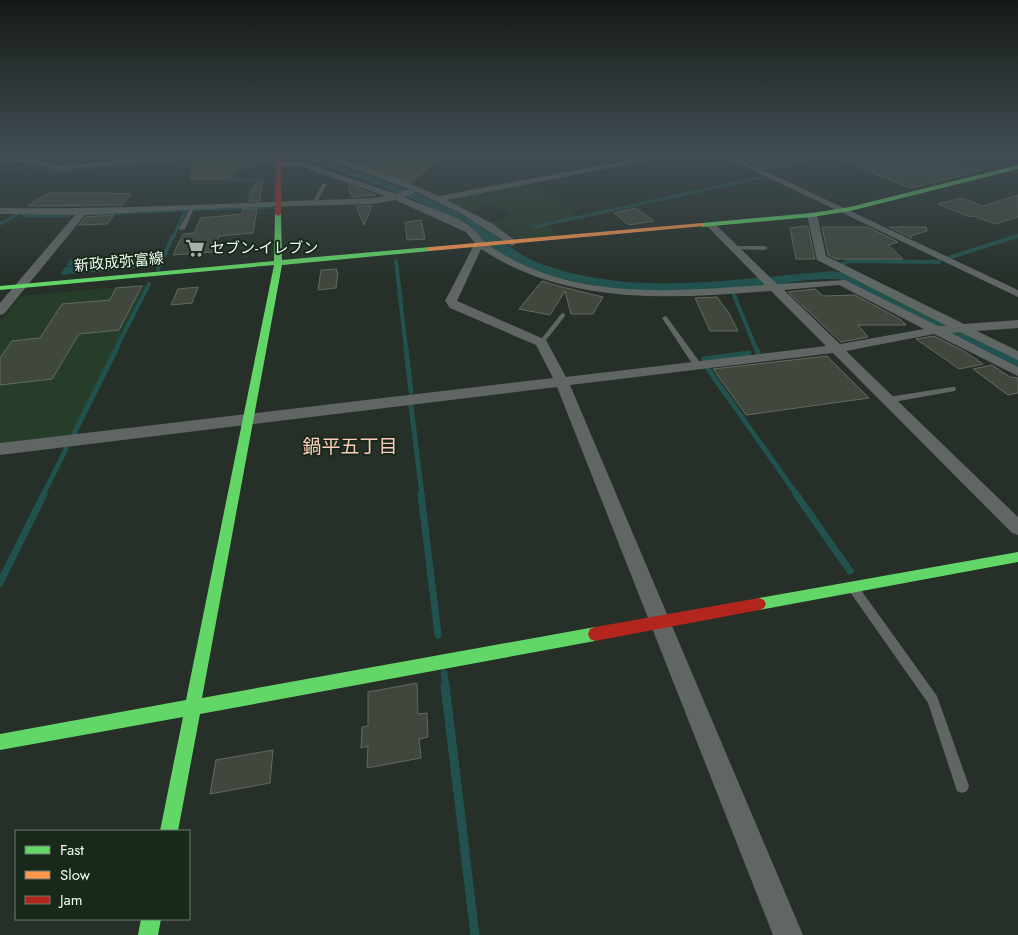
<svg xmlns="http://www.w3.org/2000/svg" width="1018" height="935" font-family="Jost,'Noto Sans JP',sans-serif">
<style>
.built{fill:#273d2b}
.green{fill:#525233}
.water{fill:#22524f}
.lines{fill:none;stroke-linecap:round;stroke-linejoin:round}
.stream-far4{stroke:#22524f;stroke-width:3}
.stream-far3{stroke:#22524f;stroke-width:4}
.stream-far2{stroke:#22524f;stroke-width:5}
.stream-far1{stroke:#22524f;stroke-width:7}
.stream{stroke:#22524f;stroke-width:9}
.building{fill:#40473d;stroke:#646a62}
.lane{fill:#606664;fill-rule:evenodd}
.street{fill:#606664;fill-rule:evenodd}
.fast{fill:#63d668;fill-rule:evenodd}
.slow{fill:#ff974d;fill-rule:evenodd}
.jam{fill:#b3261e;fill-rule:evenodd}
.labels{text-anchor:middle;stroke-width:4;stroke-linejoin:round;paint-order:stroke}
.far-poi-label{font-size:15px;fill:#edf8ee;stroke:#18291b;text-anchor:start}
.far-street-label{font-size:15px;fill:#edf8ee;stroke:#18291b}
.neighbourhood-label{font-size:19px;fill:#fdccbb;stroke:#18291b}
</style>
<rect width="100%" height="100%" fill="#262f28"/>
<!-- built -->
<path class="built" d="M 533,183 L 578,217 L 545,224 L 558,235 L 515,239 L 505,230 L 488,222 L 512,216 L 495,205 L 467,211 L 443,200 Z
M 150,284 L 75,436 L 0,445 L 0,322 L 21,296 Z"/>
<!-- green -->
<path class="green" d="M 237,152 L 255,164 L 237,170 L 229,180 L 190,180 L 193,156 Z
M 422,156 L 444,157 L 410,184 L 359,166 Z"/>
<!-- water -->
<path class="water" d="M 280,151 L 296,151 C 351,170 407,187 459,213 C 480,223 497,237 516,251 C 533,263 559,270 580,275 C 664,293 749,277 833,271 L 851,274 L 1018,359 L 1018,369 L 848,282 L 837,279 C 806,278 774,286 743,288 C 699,291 653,293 610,288 C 574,283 525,271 495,250 C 482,241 473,227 457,219 C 401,192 340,172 280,151 Z
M 162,252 L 160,258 L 66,266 L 70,260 Z
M 160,259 L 157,266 L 108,271 L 112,263 Z
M 110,263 L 106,271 L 60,275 L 65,267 Z"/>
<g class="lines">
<!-- stream-far4 -->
<path class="stream-far4" d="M 0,157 L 13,151
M 359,165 L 422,155 L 458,158 L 499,151
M 69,166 L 90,158 L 98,151
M 0,171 L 11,171 L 26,166 L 60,171 L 188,158
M 248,195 L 258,180 L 231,180 L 239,170 L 267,161
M 90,214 L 271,207
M 24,216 L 68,216
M 0,224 L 17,215
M 534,227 L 763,177
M 173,238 L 185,211
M 1013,238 L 1018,236"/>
<!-- stream-far3 -->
<path class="stream-far3" d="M 948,258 L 1017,236
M 396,261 L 406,349
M 840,265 L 849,261 L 939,262
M 158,269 L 173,236
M 734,295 L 756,349
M 116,349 L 149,284"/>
<!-- stream-far2 -->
<path class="stream-far2" d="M 406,348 L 411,392
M 756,348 L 758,353
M 704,359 L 749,353
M 708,369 L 797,495
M 411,406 L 422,495
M 74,434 L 117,348
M 43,495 L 66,449"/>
<!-- stream-far1 -->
<path class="stream-far1" d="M 421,494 L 438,635
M 796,494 L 850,571
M 0,583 L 44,494
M 444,673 L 446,686"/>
<!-- stream -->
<path class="stream" d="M 445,685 L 475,935"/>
</g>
<!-- building -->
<path class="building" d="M 728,151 L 813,151 L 814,159 L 790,164 L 782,168 L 777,167 L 765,169 Z
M 820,151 L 925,151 L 981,171 L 910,188 Z
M 259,179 L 263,181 L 259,201 L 248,201 Z
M 348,185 L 349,185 L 376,195 L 352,197 Z
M 49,193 L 105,193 L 131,194 L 122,205 L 27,206 Z
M 1018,195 L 1018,217 L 995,224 L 974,216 L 970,217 L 938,204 L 962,198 L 983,206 Z
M 356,206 L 372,206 L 364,225 Z
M 636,208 L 654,221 L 629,225 L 614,213 Z
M 243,209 L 257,209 L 253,233 L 219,236 L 213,252 L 173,255 L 183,234 L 194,233 L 201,218 L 241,214 Z
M 114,215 L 107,224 L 79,225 L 86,217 Z
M 421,220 L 425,239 L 407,240 L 405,222 Z
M 805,226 L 808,227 L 815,259 L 796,259 L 790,228 Z
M 822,227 L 868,227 L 898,242 L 888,245 L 903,259 L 836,259 L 828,255 Z
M 889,227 L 926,227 L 927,231 L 910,236 L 912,238 Z
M 337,269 L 336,272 L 338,272 L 336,288 L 318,290 L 321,270 Z
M 542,281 L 558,286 L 603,297 L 593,314 L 571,314 L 565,291 L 550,315 L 519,309 Z
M 142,286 L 119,330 L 79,334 L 52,379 L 0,385 L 0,358 L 12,341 L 40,338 L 62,304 L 110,300 L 116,288 Z
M 198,287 L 192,303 L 171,305 L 178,289 Z
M 815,289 L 823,296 L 855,295 L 900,319 L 906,325 L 858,325 L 868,337 L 841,342 L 788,292 Z
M 717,297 L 729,313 L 738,331 L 710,331 L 695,298 Z
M 934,336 L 964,351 L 983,364 L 959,369 L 916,339 Z
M 827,356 L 869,398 L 746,415 L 713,369 Z
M 992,365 L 1010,377 L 1018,378 L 1018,393 L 1008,395 L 973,369 Z
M 417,683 L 418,714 L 427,713 L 428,737 L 419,739 L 421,758 L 367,768 L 368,746 L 361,748 L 362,727 L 368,726 L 368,692 Z
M 273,750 L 270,783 L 210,794 L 216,760 Z"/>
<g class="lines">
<!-- lane -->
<path class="lane" d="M 323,183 L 327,184 L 316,204 L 312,204 L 312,203 Z
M 193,205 L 195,206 L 185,229 L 180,230 L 179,229 L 191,206 Z
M 732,246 L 765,246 L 768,248 L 765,250 L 734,249 L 732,248 Z
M 563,313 L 565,314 L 565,316 L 543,344 L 539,344 L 539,342 L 561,314 Z
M 665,316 L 667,317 L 701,364 L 701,368 L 695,368 L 662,318 Z
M 952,387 L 955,387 L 956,389 L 955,391 L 888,403 L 884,400 L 888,397 Z
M 854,584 L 858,586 L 937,696 L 969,786 L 967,791 L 962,793 L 957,791 L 928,703 L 850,592 L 849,589 L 850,586 Z"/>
<!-- street -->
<path class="street" d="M 37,151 L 48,151 L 32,159 L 56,165 L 69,165 L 201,151 L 232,151 L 69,169 L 56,169 L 24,162 L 0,161 L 0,157 L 23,158 Z
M 305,151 L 317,151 L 391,176 L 439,196 L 677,151 L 695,151 L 447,200 L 493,224 L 516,241 L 517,243 L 512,246 L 462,214 L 416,192 L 404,197 C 424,206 457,215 473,229 C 478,233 481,239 486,243 C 492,248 501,253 508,257 C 585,300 680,291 765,285 L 708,227 L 706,225 L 711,222 L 714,223 L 777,284 L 845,280 L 938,326 L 947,326 L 817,260 L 807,215 L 812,212 L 817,215 L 826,256 L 964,324 L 1018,320 L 1018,328 L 977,331 L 1018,351 L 1018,360 L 960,332 L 951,333 L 1018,367 L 1018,376 L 934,334 L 846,351 L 1018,517 L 1018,535 L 1012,533 L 833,353 L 570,385 L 803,935 L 773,935 L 557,387 L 0,455 L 0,443 L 553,378 L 536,345 L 450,308 L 445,301 L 475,243 L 466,232 L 395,200 L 374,204 L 223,208 L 85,215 L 4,314 L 0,315 L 0,303 L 75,215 L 0,214 L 0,208 C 125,210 249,202 374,198 L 385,196 L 299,166 L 276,166 L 276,162 L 303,162 L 396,194 L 409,189 ZM 481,249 C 568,306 672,299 771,291 L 826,346 L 566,377 L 546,340 L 457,301 ZM 839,285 L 924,329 L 840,344 L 784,290 Z
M 713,151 L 723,151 L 1018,290 L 1018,297 Z"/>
<!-- fast -->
<path class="fast" d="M 1018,165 L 1018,169 L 850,211 L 812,217 L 702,227 L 699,225 L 702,223 L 812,213 L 850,207 Z
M 278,212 L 281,214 L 282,260 L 430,247 L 434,249 L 430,251 L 282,265 L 202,698 L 595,627 L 600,629 L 602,634 L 600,639 L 595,641 L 200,714 L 178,831 L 160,831 L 183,717 L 0,750 L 0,734 L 186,700 L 274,265 L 0,290 L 0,286 L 274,261 L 275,214 Z
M 1018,552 L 1018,562 L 759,610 L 754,608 L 752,604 L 754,600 L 759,598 Z
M 141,919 L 161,919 L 158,935 L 138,935 Z"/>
<!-- slow -->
<path class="slow" d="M 702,223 L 704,224 L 704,226 L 430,251 L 426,249 L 430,247 Z"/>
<!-- jam -->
<path class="jam" d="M 276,151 L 282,151 L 281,214 L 278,216 L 275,214 Z
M 759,598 L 764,600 L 766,604 L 764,608 L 759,610 L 595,641 L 590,639 L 588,634 L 590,629 L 595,627 Z"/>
</g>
<!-- sky -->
<linearGradient id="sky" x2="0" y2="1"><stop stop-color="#151a16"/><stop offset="0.54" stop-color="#414d53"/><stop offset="1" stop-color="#414d53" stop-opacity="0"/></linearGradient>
<rect width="1018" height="282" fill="url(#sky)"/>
<!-- icons -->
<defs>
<g id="supermarket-bare" transform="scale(1.5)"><path d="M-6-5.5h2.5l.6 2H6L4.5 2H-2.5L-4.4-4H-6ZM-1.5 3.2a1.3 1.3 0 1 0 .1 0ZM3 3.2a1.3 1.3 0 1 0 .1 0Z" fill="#a7b2a9" stroke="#18291b" stroke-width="2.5" paint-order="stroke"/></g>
</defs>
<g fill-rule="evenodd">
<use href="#supermarket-bare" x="195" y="248"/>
</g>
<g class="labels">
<!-- far-poi labels -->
<g class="far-poi-label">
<text x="210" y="253">セブン-イレブン</text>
</g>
<!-- far-street labels -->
<g class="far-street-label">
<text transform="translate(119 262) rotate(-5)" y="5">新政成弥富線</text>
</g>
<!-- neighbourhood labels -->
<g class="neighbourhood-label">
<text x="350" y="453">鍋平五丁目</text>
</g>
</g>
<!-- legend -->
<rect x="15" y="830" width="175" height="90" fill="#18291b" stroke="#6d7c6f"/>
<rect x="25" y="846" width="25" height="8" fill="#63d668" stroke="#6d7c6f"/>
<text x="60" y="855" font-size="15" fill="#edf8ee">Fast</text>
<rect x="25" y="871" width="25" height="8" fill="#ff974d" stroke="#6d7c6f"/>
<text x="60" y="880" font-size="15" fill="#edf8ee">Slow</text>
<rect x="25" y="896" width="25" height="8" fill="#b3261e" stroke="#6d7c6f"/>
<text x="60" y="905" font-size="15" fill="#edf8ee">Jam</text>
</svg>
